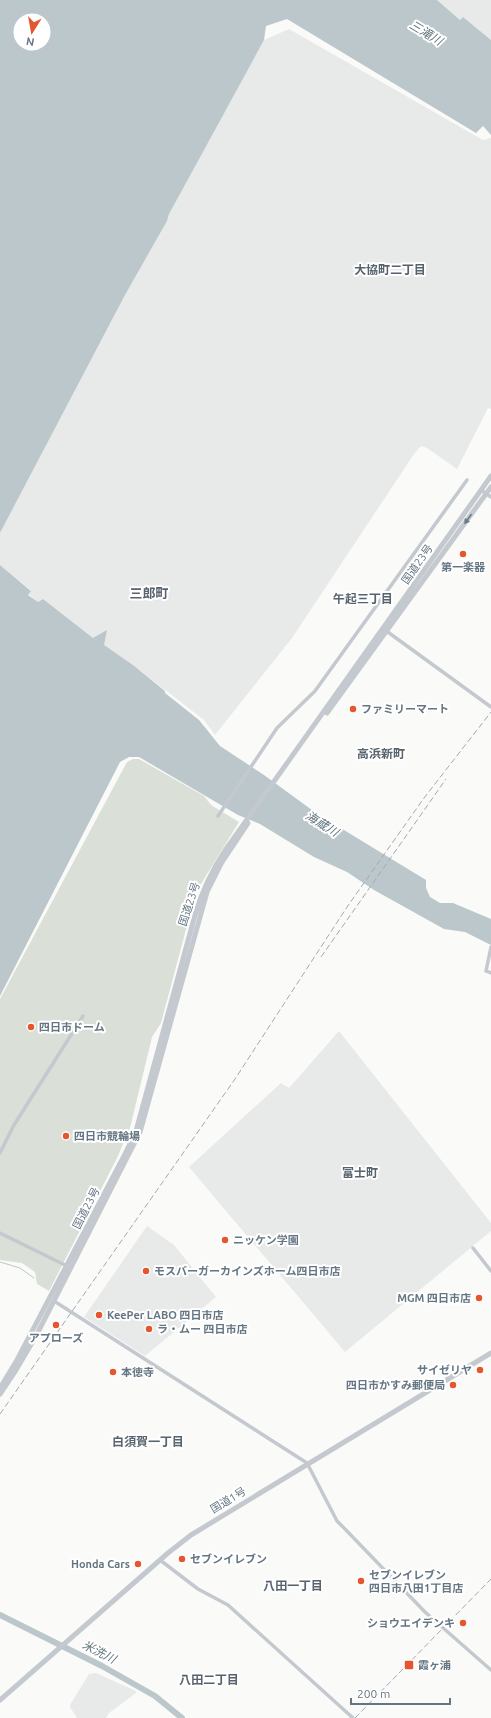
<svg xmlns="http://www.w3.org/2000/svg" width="491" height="1718" font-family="Ubuntu,'Noto Sans JP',sans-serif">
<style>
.built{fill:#e8e9e9}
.green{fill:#dadfd7}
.water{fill:#bbc7cb;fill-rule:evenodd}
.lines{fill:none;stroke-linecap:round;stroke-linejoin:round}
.stream{stroke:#bbc7cb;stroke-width:1}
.river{stroke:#bbc7cb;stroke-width:6}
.secondary{stroke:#c3c9ce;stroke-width:3.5}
.highway{stroke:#c3c9ce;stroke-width:5}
.rail{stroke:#a2aab0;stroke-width:1;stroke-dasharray:6 3;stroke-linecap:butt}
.oneway{fill:#6a7a87}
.poi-dot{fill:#e4572e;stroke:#fff;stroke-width:1.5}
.labels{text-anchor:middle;stroke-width:4;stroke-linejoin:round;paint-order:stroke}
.street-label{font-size:11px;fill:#657683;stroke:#fff}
.poi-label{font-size:11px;font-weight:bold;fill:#657683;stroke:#fff;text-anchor:start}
.water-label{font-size:12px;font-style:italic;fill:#60757c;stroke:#fff}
.neighbourhood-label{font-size:12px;font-weight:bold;fill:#57646e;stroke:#fff}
.quarter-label{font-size:13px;font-weight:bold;fill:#57646e;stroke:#fff}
</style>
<rect width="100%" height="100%" fill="#fafaf8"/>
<!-- built -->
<path class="built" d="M 437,0 L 491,0 L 491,40 L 463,17 L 460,20 Z
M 289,29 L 483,140 L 491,138 L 491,409 L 488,408 L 457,469 L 427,448 L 421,446 L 414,454 L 292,638 L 215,735 L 204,720 L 133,665 L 93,638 L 43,599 L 38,602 L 28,594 L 31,590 L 0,565 L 0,533 L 125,295 L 167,221 L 169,214 L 224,111 L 264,40 Z
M 339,1031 L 491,1223 L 491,1231 L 345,1352 L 189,1167 L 281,1083 L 289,1088 Z
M 147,1226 L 174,1245 L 216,1297 L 145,1356 L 84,1317 Z
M 96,1673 L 136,1691 L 136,1693 L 109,1713 L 106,1718 L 77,1718 L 70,1707 L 70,1705 L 89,1674 Z"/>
<!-- green -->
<path class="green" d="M 133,759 L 139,759 L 204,796 L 211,805 L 239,822 L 196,892 L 161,1023 L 152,1037 L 130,1128 L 117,1158 L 49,1291 L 37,1284 L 35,1272 L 22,1263 L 0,1260 L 0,999 L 127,762 Z"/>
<!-- water -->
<path class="water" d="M 0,0 L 437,0 L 460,20 L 463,17 L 491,40 L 491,135 L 483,126 L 476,133 L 287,19 L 266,26 L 264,40 L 169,214 L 167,221 L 125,295 L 0,533 ZM 20,20 L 44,20 L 44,44 L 20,44 Z
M 0,565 L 31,591 L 28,595 L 38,602 L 43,599 L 93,638 L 107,630 L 104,645 L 133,665 L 165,691 L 165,693 L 199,720 L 220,746 L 264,775 L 316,813 L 426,880 L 426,888 L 430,897 L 440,903 L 453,903 L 491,919 L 491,945 L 465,932 L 444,929 L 374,890 L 347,872 L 314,857 L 260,824 L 238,815 L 139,757 L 129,757 L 120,762 L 0,996 Z"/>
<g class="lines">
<!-- stream -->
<path class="stream" d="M 0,1262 L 20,1268 L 34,1278"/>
<!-- river -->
<path class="river" d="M 0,1615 L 102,1666 L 155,1696 L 182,1718"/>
<!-- secondary -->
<path class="secondary" d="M 481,490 L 491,497
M 385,630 L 491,707
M 218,816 L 277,728 L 315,691 L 467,480
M 491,947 L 486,971 L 491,973
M 0,1153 L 14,1125 L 83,1016
M 0,1233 L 67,1266
M 473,1248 L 491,1271
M 54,1301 L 307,1463 L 337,1521 L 344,1528 L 425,1612 L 491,1670
M 160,1560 L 198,1589 L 228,1605 L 353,1718"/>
<!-- highway -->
<path class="highway" d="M 327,713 L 491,487
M 0,1388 L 17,1360 L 124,1156 L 136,1131 L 195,915 C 202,891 212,870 226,849 L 491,476
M 0,1394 L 16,1370 L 36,1336 L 140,1132 L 207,892 L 222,862 L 248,823
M 0,1700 L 168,1553 L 191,1535 L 491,1353"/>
<!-- rail -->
<path class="rail" d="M 321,957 L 446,779
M 0,1414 L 235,1079 L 347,907 L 424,798 L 491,712
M 355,1718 L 491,1579"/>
</g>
<!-- one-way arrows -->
<defs><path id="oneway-solid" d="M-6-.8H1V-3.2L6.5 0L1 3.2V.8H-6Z"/></defs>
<use class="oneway" href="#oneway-solid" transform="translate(468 519) rotate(126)"/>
<!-- markers -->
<g class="poi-dot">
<circle cx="463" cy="554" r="4"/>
<circle cx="353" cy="709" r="4"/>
<circle cx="31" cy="1027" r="4"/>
<circle cx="66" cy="1136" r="4"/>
<circle cx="225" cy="1240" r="4"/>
<circle cx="146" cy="1271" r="4"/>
<circle cx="479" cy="1298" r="4"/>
<circle cx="99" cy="1315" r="4"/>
<circle cx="56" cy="1325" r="4"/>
<circle cx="149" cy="1329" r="4"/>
<circle cx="480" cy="1370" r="4"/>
<circle cx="113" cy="1372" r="4"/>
<circle cx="453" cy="1385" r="4"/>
<circle cx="182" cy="1559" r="4"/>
<circle cx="138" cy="1564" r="4"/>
<circle cx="361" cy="1581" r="4"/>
<circle cx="463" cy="1623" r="4"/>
<rect x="404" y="1660" width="10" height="10" rx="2"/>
</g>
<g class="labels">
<!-- street labels -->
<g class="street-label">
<text transform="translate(417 564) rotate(-55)" y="4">国道23号</text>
<text transform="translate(189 904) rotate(-72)" y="4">国道23号</text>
<text transform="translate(86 1208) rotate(-63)" y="4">国道23号</text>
<text transform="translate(228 1500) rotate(-31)" y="4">国道1号</text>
</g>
<!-- poi labels -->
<g class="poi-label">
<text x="463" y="571" text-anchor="middle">第一楽器</text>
<text x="361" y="713">ファミリーマート</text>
<text x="39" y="1031">四日市ドーム</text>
<text x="74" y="1140">四日市競輪場</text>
<text x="233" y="1244">ニッケン学園</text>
<text x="154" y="1275">モスバーガーカインズホーム四日市店</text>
<text x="471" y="1302" text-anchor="end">MGM 四日市店</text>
<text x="107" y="1319">KeePer LABO 四日市店</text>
<text x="157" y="1333">ラ・ムー 四日市店</text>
<text x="56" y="1342" text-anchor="middle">アプローズ</text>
<text x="472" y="1374" text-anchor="end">サイゼリヤ</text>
<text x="121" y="1376">本徳寺</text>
<text x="445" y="1389" text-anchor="end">四日市かすみ郵便局</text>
<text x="190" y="1563">セブンイレブン</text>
<text x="130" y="1568" text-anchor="end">Honda Cars</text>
<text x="369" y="1579">セブンイレブン<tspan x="369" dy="13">四日市八田1丁目店</tspan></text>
<text x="455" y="1627" text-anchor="end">ショウエイデンキ</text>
<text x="418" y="1669">霞ヶ浦</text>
</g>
<!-- water labels -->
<g class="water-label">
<text transform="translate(426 33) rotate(31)" y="4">三滝川</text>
<text transform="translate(322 824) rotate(32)" y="4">海蔵川</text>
<text transform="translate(99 1652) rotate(27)" y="4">米洗川</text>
</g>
<!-- neighbourhood labels -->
<g class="neighbourhood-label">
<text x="390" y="274">大協町二丁目</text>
<text x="363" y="603">午起三丁目</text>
<text x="381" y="758">高浜新町</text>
<text x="360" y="1177">富士町</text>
<text x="148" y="1446">白須賀一丁目</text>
<text x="293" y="1590">八田一丁目</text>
<text x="209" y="1684">八田二丁目</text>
</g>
<!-- quarter labels -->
<g class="quarter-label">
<text x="149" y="598">三郎町</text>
</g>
</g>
<!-- north arrow -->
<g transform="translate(32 32) rotate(191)"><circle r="19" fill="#ffffff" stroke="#c1c8cd"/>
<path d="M0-3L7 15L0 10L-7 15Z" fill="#e4572e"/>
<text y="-6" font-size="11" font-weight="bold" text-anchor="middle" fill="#657683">N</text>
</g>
<!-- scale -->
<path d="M351 1698v6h99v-6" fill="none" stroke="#657683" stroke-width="2"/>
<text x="357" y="1698" font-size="12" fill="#657683" stroke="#ffffff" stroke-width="3" paint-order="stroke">200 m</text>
</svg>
